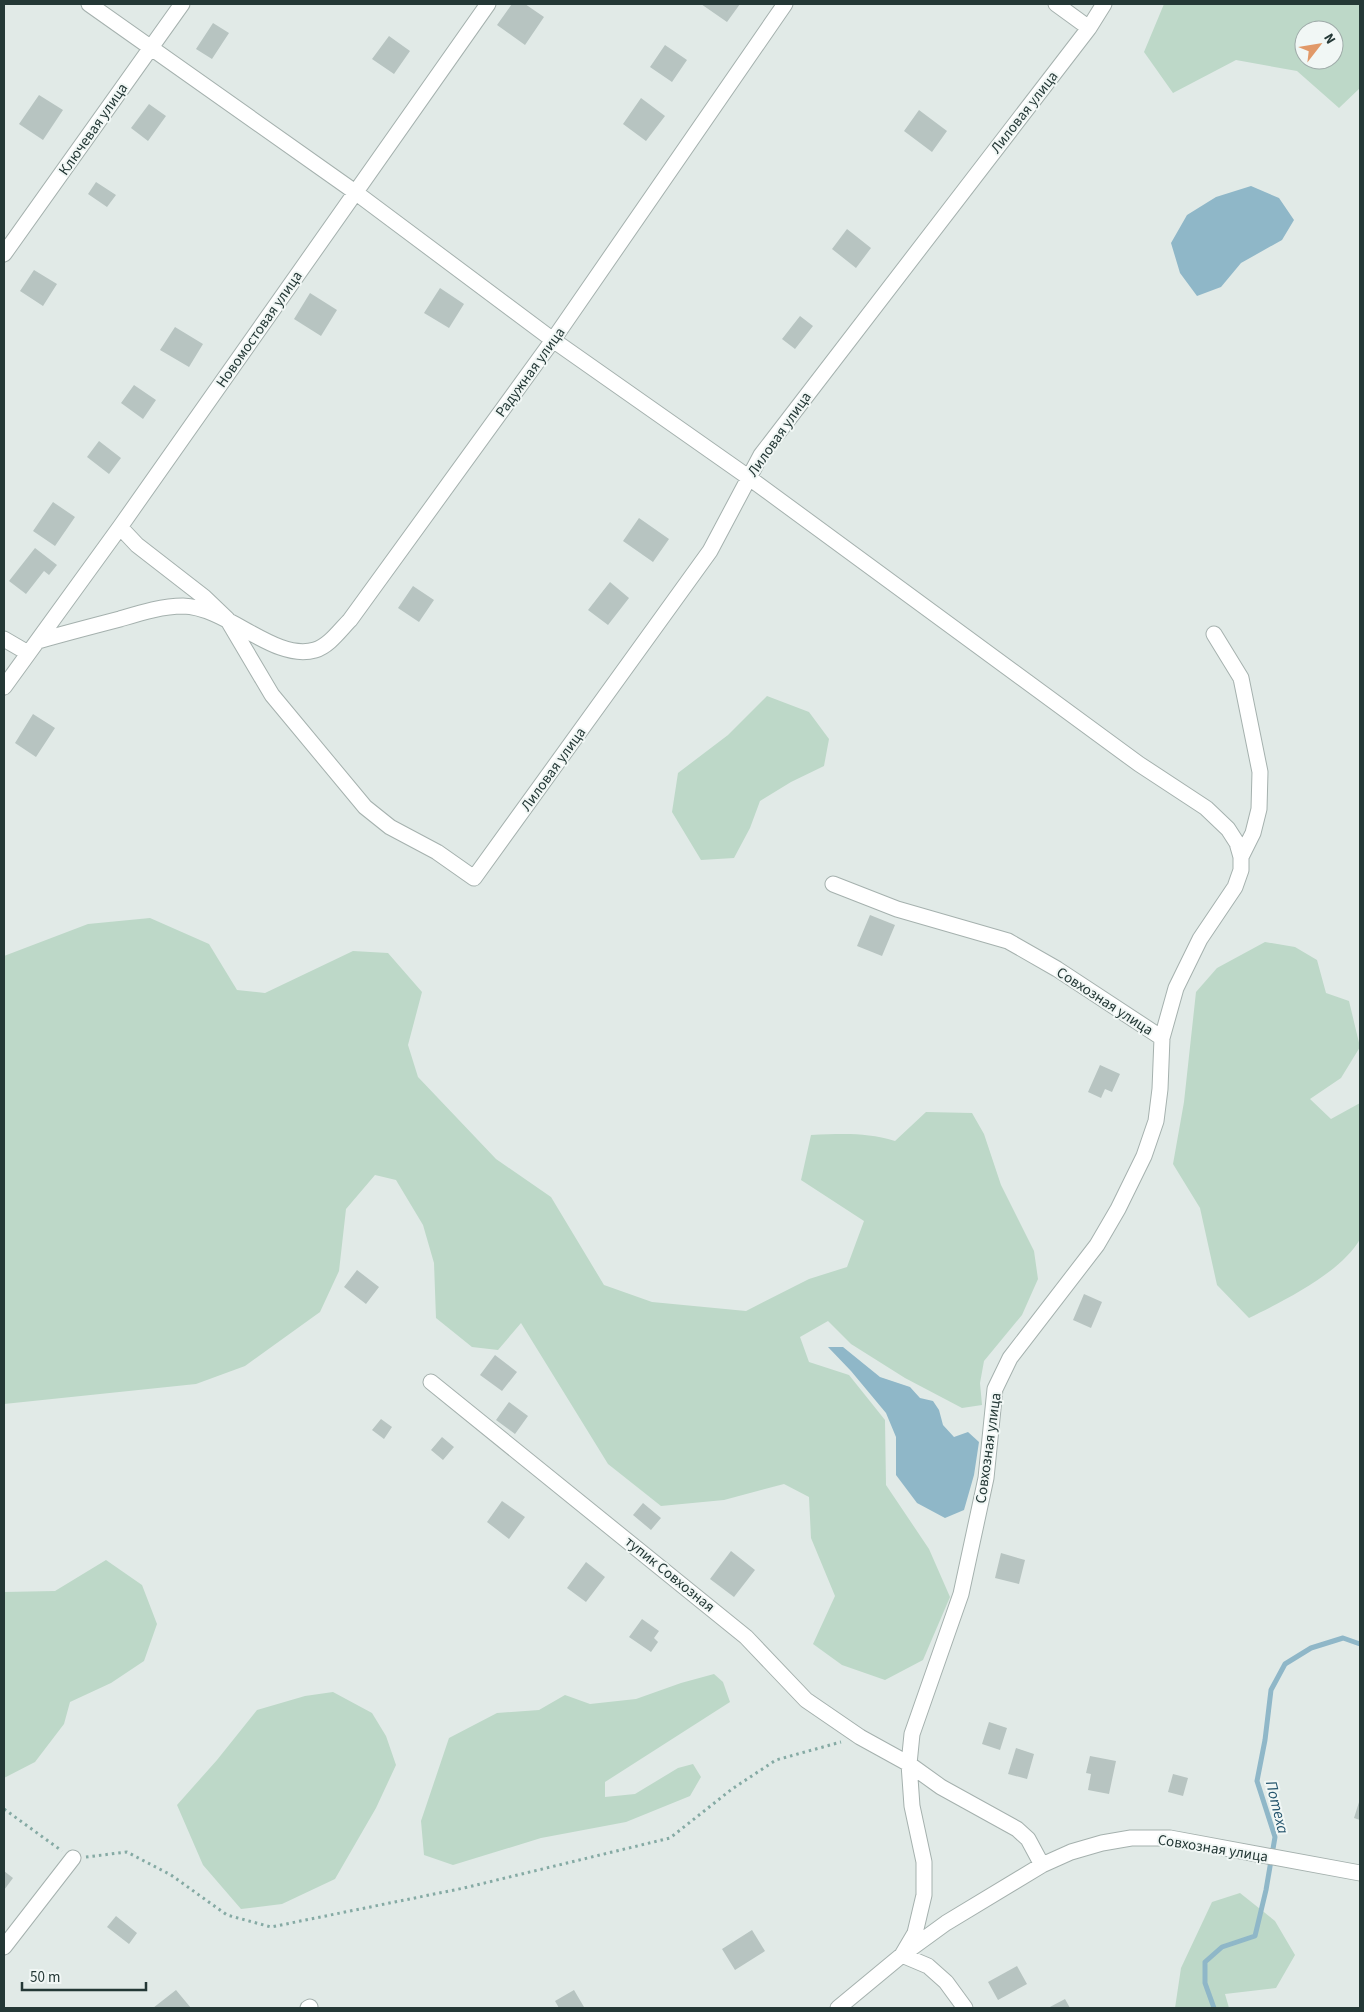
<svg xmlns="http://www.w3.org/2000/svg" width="1364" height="2012" font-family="'Source Sans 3',sans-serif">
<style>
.green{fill:#bdd8c8;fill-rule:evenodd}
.water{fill:#8fb7c8}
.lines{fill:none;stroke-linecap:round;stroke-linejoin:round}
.stream{stroke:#8fb7c8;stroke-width:5}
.building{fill:#b7c4c1}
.minor-casing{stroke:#a5b1ae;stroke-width:17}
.path{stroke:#85aaa4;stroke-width:3;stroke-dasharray:2.5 4;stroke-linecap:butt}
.minor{stroke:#fff;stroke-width:15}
.labels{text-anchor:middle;stroke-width:4;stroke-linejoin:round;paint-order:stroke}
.street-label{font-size:15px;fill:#243836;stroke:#f1f7f5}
.water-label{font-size:16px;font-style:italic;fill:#25556d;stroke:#f1f7f5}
</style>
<rect width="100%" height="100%" fill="#e1eae7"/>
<!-- green -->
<path class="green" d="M 1164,4 L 1360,4 L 1360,88 L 1339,108 L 1297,71 L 1236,60 L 1173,93 L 1144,52 ZM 1304,30 L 1334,30 L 1334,60 L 1304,60 Z
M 767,696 L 809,712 L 829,739 L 824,766 L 791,782 L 760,801 L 750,828 L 734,858 L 701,860 L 672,812 L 678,773 L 728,735 Z
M 150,918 L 209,944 L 237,990 L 265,993 L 353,951 L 388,953 L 422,992 L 408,1045 L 418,1077 L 496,1159 L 551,1197 L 604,1285 L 652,1302 L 746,1311 L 809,1279 L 847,1267 L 864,1221 L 801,1180 L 811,1135 C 842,1134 865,1132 895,1141 L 926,1112 L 972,1113 L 984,1134 L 1001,1185 L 1034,1251 L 1038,1279 L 1022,1315 L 984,1361 L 980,1383 L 982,1405 L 962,1408 L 905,1378 L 851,1344 L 828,1321 L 800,1337 L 809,1362 L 849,1375 L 885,1420 L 886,1485 L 929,1549 L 950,1597 L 923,1660 L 885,1680 L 842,1665 L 813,1644 L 835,1596 L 811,1538 L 809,1497 L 784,1484 L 724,1500 L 661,1506 L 608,1464 L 521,1323 L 498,1350 L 472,1347 L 436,1318 L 434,1263 L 423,1225 L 396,1180 L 375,1175 L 346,1209 L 339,1271 L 320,1312 L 245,1366 L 196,1384 L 4,1404 L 4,956 L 88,924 Z
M 1265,942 L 1295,947 L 1317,960 L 1326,993 L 1349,1001 L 1360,1047 L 1341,1078 L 1310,1099 L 1331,1119 L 1360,1103 L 1360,1239 C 1341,1273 1283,1301 1249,1318 L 1217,1285 L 1200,1208 L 1173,1164 L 1184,1102 L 1196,992 L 1217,968 Z
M 106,1560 L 142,1585 L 157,1624 L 144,1661 L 111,1683 L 70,1702 L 64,1724 L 35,1762 L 4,1778 L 4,1592 L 55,1591 Z
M 714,1674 L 723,1682 L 730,1702 L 605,1782 L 605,1797 L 635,1794 L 678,1768 L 693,1764 L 701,1777 L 690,1796 L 626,1822 L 541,1838 L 453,1865 L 424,1855 L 421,1821 L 449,1738 L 497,1713 L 539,1710 L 565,1695 L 590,1704 L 636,1699 L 681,1683 Z
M 333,1692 L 372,1713 L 386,1736 L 396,1765 L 376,1808 L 335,1879 L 282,1904 L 241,1909 L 203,1865 L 177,1805 L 217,1760 L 257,1710 L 305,1696 Z
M 1240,1893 L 1275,1921 L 1295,1955 L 1276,1988 L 1225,1994 L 1229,2008 L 1175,2008 L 1181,1968 L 1212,1902 Z"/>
<!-- water -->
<path class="water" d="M 1251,186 L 1279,198 L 1294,220 L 1282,240 L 1241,263 L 1221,287 L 1197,296 L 1180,273 L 1171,243 L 1187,215 L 1216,197 Z
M 828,1347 L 843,1347 L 880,1377 L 910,1387 L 920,1398 L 933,1401 L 939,1410 L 943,1425 L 954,1437 L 968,1432 L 979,1442 L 974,1475 L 964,1510 L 945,1518 L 917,1503 L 896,1475 L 896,1437 L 886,1413 L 851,1371 Z"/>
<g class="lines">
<!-- stream -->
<path class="stream" d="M 1214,2008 L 1205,1983 L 1205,1962 L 1222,1947 L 1255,1936 L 1266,1890 L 1275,1837 L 1257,1781 L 1265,1740 L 1271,1690 L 1285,1664 L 1311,1648 L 1343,1638 L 1360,1644"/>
</g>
<!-- building -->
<path class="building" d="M 512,4 L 525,4 L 544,17 L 525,45 L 497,25 Z
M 701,4 L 740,4 L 727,22 Z
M 213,23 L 229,33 L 212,59 L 196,49 Z
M 389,36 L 410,51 L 394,74 L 372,59 Z
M 665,45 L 687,60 L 672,82 L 650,67 Z
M 39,95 L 63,110 L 43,140 L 19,124 Z
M 641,98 L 665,116 L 646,141 L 623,124 Z
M 149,104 L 166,116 L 148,141 L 131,128 Z
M 919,110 L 947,131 L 932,152 L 904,131 Z
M 96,182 L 116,195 L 107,207 L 88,194 Z
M 847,229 L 871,248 L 856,268 L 832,249 Z
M 34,270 L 57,284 L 43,306 L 20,291 Z
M 440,288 L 464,304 L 449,328 L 424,313 Z
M 310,293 L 337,310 L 321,336 L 294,319 Z
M 800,316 L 813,326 L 795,349 L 782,339 Z
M 175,327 L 203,344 L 189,367 L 160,350 Z
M 134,385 L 156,400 L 143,419 L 121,403 Z
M 99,441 L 121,458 L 109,474 L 87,457 Z
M 53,502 L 75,517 L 55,546 L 33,531 Z
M 639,518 L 669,539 L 653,562 L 623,541 Z
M 35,548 L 57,565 L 49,575 L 44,571 L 26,594 L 9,581 Z
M 610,582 L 629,598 L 608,625 L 588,610 Z
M 413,586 L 434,600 L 419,622 L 398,608 Z
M 33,714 L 55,728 L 36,757 L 15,743 Z
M 870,915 L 895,925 L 882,956 L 857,946 Z
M 1100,1065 L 1120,1074 L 1112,1092 L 1105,1089 L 1101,1098 L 1088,1092 Z
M 357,1270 L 379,1287 L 366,1304 L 344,1287 Z
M 1084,1294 L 1102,1302 L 1091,1328 L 1073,1320 Z
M 495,1355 L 517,1372 L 502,1391 L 480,1375 Z
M 509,1402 L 528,1416 L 515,1434 L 496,1420 Z
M 381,1419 L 392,1427 L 384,1439 L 372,1430 Z
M 442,1437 L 454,1447 L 443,1460 L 431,1450 Z
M 502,1501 L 525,1517 L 509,1539 L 487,1522 Z
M 643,1503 L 661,1518 L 651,1530 L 633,1515 Z
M 731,1551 L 755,1570 L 734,1597 L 710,1579 Z
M 1001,1553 L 1025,1560 L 1019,1584 L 995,1578 Z
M 586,1562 L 605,1577 L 586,1602 L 567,1588 Z
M 642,1619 L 659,1631 L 654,1638 L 658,1642 L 651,1652 L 629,1637 Z
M 989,1722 L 1007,1728 L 1000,1750 L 982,1744 Z
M 1016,1748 L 1034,1754 L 1027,1779 L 1008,1774 Z
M 1090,1756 L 1116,1761 L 1109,1794 L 1088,1790 L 1091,1774 L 1086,1773 Z
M 1173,1774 L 1188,1778 L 1183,1796 L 1168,1792 Z
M 1360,1799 L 1360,1820 L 1354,1818 Z
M 4,1871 L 13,1878 L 4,1890 Z
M 116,1916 L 137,1933 L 129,1944 L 107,1927 Z
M 752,1930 L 765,1951 L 735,1970 L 722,1949 Z
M 1017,1966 L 1027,1984 L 998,2000 L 988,1982 Z
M 176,1990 L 191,2008 L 153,2008 Z
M 574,1990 L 584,2007 L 559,2008 L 555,2001 Z
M 1065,1999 L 1070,2008 L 1048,2008 Z"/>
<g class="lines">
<!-- minor casing -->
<g class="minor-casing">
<path id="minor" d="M 89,4 L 355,192 L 553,340 L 748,477 L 1139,764 L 1206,808 L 1228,829 L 1237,843 L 1241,857 L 1241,870 L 1235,887 L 1200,939 L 1176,988 L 1162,1038 L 1160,1089 L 1156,1121 L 1144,1156 L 1118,1209 L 1097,1245 L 1010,1358 L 995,1389 L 986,1478 L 961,1594 L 912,1734 L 909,1764 L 941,1787 L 1017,1829 L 1028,1839 L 1042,1865
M 1056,4 L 1089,28
M 4,254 L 182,4
M 120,527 L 137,545 L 204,597 L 227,619 L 272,695 L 365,807 L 390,827 L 437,852 L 474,878 L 710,551 L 761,455 L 1089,28 L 1104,4
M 1214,634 L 1241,678 L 1260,772 L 1259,809 L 1253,833 L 1241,857
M 4,639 L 28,653
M 38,641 C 66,633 93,626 120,619 C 140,613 162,606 183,606 C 228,607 274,662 315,650 C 329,646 340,630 350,620 L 553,340 L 785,4
M 4,687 L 120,527 L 488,4
M 833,884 L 897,909 L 1008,941 L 1057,969 L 1162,1038
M 431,1382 L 746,1637 L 806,1700 L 860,1737 L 909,1764 L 912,1806 L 924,1862 L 924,1895 L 915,1933 L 902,1955 L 928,1966 L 946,1982 L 965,2008
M 4,1947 L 73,1858
M 308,2008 L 310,2007
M 838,2008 L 902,1955 L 946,1923 L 1042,1865 L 1071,1852 L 1102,1843 L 1131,1838 L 1170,1838 L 1360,1873"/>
</g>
<!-- path -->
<path class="path" d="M 4,1809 L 62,1851
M 86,1857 L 127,1852 L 171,1875 L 227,1915 L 271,1927 L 464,1888 L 670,1838 L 732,1789 L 776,1760 L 841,1742"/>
<!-- minor -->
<use href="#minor" class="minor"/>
</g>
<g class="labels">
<!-- street labels -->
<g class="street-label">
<text transform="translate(1024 112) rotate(-52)" y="5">Лиловая улица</text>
<text transform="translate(93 129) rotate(-55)" y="5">Ключевая улица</text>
<text transform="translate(259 329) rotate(-55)" y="5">Новомостовая улица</text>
<text transform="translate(530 372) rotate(-54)" y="5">Радужная улица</text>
<text transform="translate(779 434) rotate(-55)" y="5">Лиловая улица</text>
<text transform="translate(553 769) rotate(-54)" y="5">Лиловая улица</text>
<text transform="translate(1105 1001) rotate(33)" y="5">Совхозная улица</text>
<text transform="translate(988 1448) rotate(-82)" y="5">Совхозная улица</text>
<text transform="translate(670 1574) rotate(39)" y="5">тупик Совхозная</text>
<text transform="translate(1213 1848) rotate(9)" y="5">Совхозная улица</text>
</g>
<!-- water labels -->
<g class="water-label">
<text transform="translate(1278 1807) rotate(76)" y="6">Потеха</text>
</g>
</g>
<!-- border -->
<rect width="1364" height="2012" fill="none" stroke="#243836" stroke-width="10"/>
<!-- north arrow -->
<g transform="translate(1319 45) rotate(59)"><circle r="24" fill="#f1f7f5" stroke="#9faba9"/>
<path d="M0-4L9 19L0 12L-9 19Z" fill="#e19968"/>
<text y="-8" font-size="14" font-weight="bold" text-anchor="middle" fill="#243836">N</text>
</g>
<!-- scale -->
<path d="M22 1982v8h124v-8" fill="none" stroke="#243836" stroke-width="2.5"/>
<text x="30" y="1982" font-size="15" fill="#243836" stroke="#f1f7f5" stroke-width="4" paint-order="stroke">50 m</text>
</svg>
